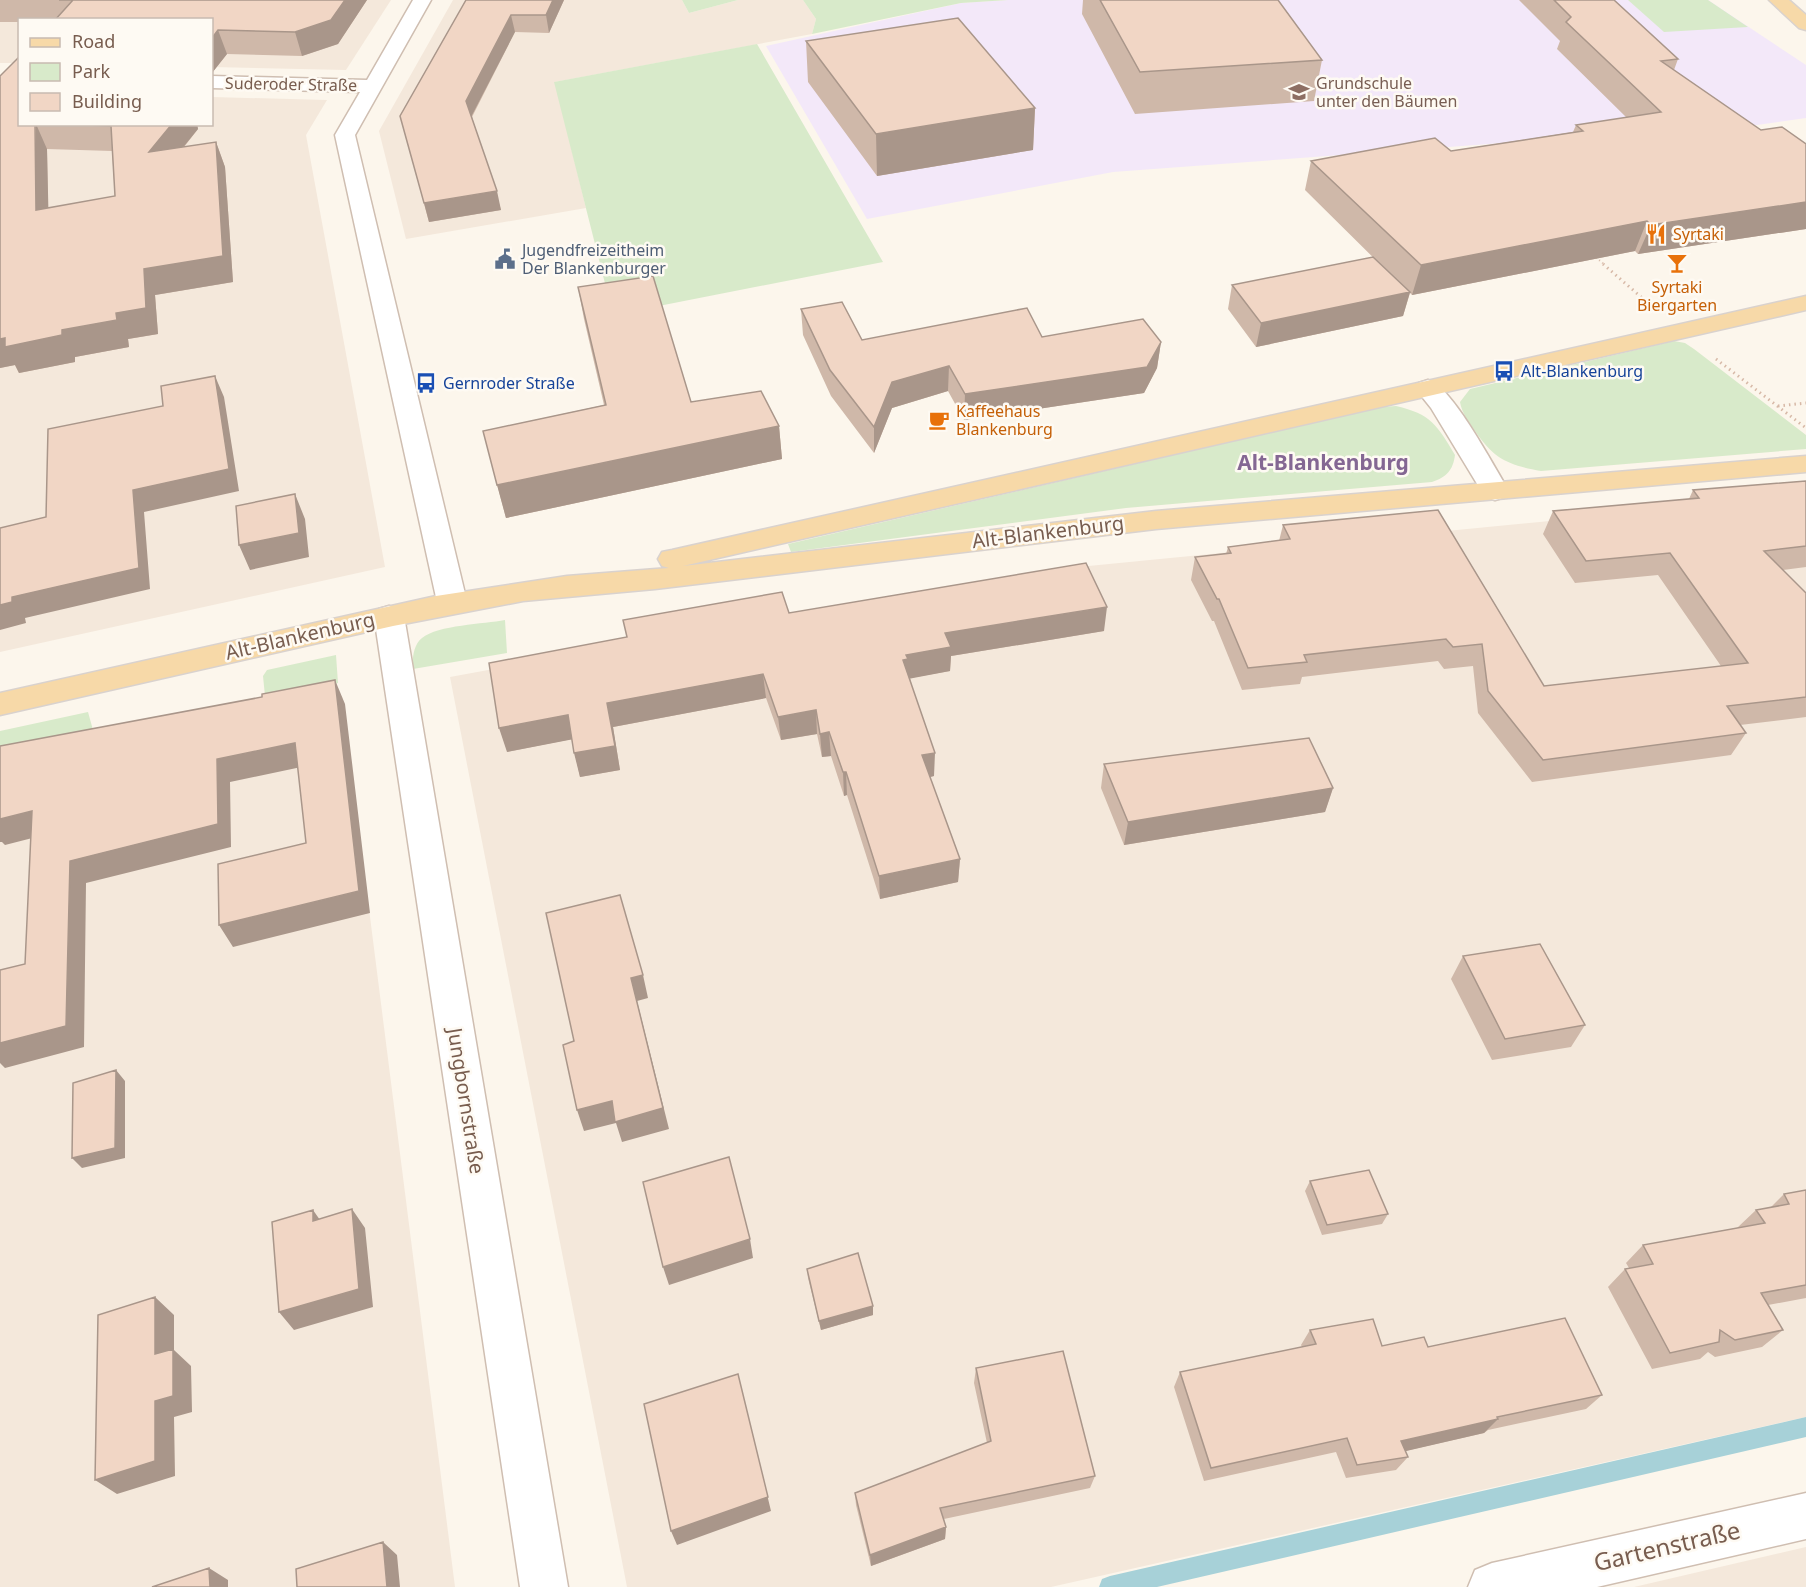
<svg xmlns="http://www.w3.org/2000/svg" width="1806" height="1587" font-family="'Noto Sans',sans-serif">
<style>
.residential{fill:#f4e8db}
.education{fill:#f3e8f9}
.green{fill:#d8eaca}
.lines{fill:none;stroke-linecap:round;stroke-linejoin:round}
.stream{fill:#a7d1d8;fill-rule:evenodd}
.minor-casing{stroke:#cfbeb1;stroke-width:3}
.major-casing{stroke:#d9d2ce;stroke-width:3}
.path-far1{stroke:#d7b9a7;stroke-width:2;stroke-dasharray:1 3;stroke-linecap:butt}
.path{stroke:#d7b9a7;stroke-width:3;stroke-dasharray:1.5 4;stroke-linecap:butt}
.minor{fill:#fff;fill-rule:evenodd}
.major{fill:#f7d9a8;fill-rule:evenodd}
.wall{fill:#cfb8a9;fill-rule:evenodd}
.shaded-wall{fill:#a9968a}
.building{fill:#f1d6c5;stroke:#a9968a;stroke-width:1.5}
.labels{text-anchor:middle;stroke-width:5;stroke-linejoin:round;paint-order:stroke}
.far-education-label{font-size:16px;fill:#785e54;stroke:#fefaf3;text-anchor:start}
.far-street-label{font-size:16px;fill:#785d4f;stroke:#fefaf3}
.far-food-label{font-size:16px;fill:#c56008;stroke:#fefaf3;text-anchor:start}
.far-service-label{font-size:16px;fill:#4e5e75;stroke:#fefaf3;text-anchor:start}
.far-transit-label{font-size:16px;fill:#164399;stroke:#fefaf3;text-anchor:start}
.street-label{font-size:20px;fill:#785d4f;stroke:#fefaf3}
.neighbourhood-label{font-size:21px;font-weight:bold;fill:#846793;stroke:#fefaf3}
.near-street-label{font-size:24px;fill:#785d4f;stroke:#fefaf3}
</style>
<rect width="100%" height="100%" fill="#fcf6ec"/>
<!-- residential -->
<path class="residential" d="M 0,0 L 391,0 L 346,70 L 212,67 L 212,20 L 20,20 L 19,63 L 0,63 Z
M 453,0 L 682,0 L 689,13 L 738,0 L 803,0 L 816,19 L 812,34 L 555,82 L 586,208 L 406,239 L 379,131 Z
M 0,93 L 20,124 L 212,124 L 212,97 L 327,100 L 306,135 L 385,567 L 0,652 Z
M 1806,496 L 1806,1417 L 1051,1587 L 627,1587 L 450,677 L 913,592 L 1058,569 Z
M 342,696 L 455,1587 L 0,1587 L 0,761 L 178,725 Z
M 1806,1547 L 1806,1587 L 1634,1587 Z"/>
<!-- education -->
<path class="education" d="M 1008,0 L 1708,0 L 1806,65 L 1806,118 L 1708,132 L 1704,128 L 1113,172 L 867,219 L 766,46 L 961,3 Z"/>
<!-- green -->
<path class="green" d="M 682,0 L 738,0 L 689,13 Z
M 803,0 L 1008,0 L 961,3 L 812,34 L 816,19 Z
M 1628,0 L 1708,0 L 1748,27 L 1664,32 Z
M 757,44 L 883,262 L 613,315 L 554,82 Z
M 1674,341 L 1685,343 L 1694,349 L 1806,435 L 1806,449 L 1541,471 C 1508,465 1494,459 1475,431 C 1469,422 1462,414 1460,402 L 1470,389 Z
M 1396,406 C 1431,414 1437,425 1455,455 C 1453,470 1447,477 1432,482 L 1126,508 L 791,552 L 788,544 L 1382,407 Z
M 505,620 L 507,653 L 413,669 C 412,660 413,645 422,638 C 438,625 484,624 505,620 Z
M 336,655 L 338,683 L 265,696 L 263,676 L 267,670 Z
M 88,712 L 93,730 L 0,749 L 0,731 Z"/>
<g class="lines">
<!-- stream -->
<path class="stream" d="M 1806,1417 L 1806,1437 L 1157,1587 L 1099,1587 L 1102,1579 L 1110,1576 Z"/>
<!-- minor casing -->
<g class="minor-casing">
<path id="minor" d="M 413,0 L 431,0 L 355,135 L 467,602 L 462,609 L 452,612 L 442,609 L 437,602 L 335,135 L 360,92 L 212,88 L 212,76 L 367,80 Z
M 1428,380 C 1452,386 1494,467 1509,491 L 1505,497 L 1495,500 L 1485,497 L 1431,408 L 1415,388 L 1419,383 Z
M 389,606 L 399,609 L 404,616 L 568,1587 L 520,1587 L 374,616 L 379,609 Z
M 1806,1493 L 1806,1539 L 1597,1587 L 1468,1587 L 1475,1570 L 1492,1563 Z"/>
</g>
<!-- major casing -->
<g class="major-casing">
<path id="major" d="M 1769,0 L 1789,0 L 1806,15 L 1806,30 L 1799,28 Z
M 1806,296 L 1806,310 L 683,566 L 1156,511 L 1806,456 L 1806,472 L 1156,529 L 655,589 L 523,601 L 393,626 L 0,715 L 0,693 L 436,596 L 567,576 L 669,568 L 662,566 L 658,559 L 662,552 L 672,550 Z"/>
</g>
<!-- path-far1 -->
<path class="path-far1" d="M 1593,255 L 1605,265"/>
<!-- path -->
<path class="path" d="M 1603,264 L 1648,303
M 1716,359 L 1806,428
M 1778,406 L 1806,403"/>
<!-- minor -->
<use href="#minor" class="minor"/>
<!-- major -->
<use href="#major" class="major"/>
</g>
<!-- wall -->
<path class="wall" d="M 0,0 L 367,0 L 338,44 L 302,56 L 227,54 L 212,73 L 212,20 L 20,20 L 20,22 L 0,22 Z
M 466,0 L 564,0 L 549,33 L 515,32 L 472,117 L 501,210 L 429,222 L 400,116 Z
M 1083,0 L 1278,0 L 1322,60 L 1314,101 L 1135,114 L 1082,14 Z
M 1519,0 L 1614,0 L 1678,59 L 1674,70 L 1761,130 L 1806,144 L 1806,229 L 1638,254 L 1635,251 L 1412,295 L 1410,293 L 1403,316 L 1256,347 L 1228,309 L 1232,285 L 1397,281 L 1305,190 L 1311,161 L 1451,151 L 1573,132 L 1576,125 L 1627,118 L 1557,49 L 1560,41 Z
M 806,41 L 1035,108 L 1033,150 L 877,176 L 808,82 Z
M 0,76 L 20,124 L 197,124 L 198,129 L 184,147 L 216,142 L 225,167 L 233,282 L 155,295 L 158,334 L 128,339 L 129,347 L 75,357 L 75,362 L 19,373 L 15,365 L 0,368 ZM 47,149 L 112,151 L 115,196 L 48,208 Z
M 578,287 L 691,402 L 779,426 L 782,459 L 506,518 L 483,431 L 604,405 L 584,319 Z
M 801,309 L 862,340 L 1042,337 L 1161,342 L 1157,368 L 1144,393 L 964,420 L 948,391 L 892,408 L 874,453 L 831,396 L 803,335 Z
M 1806,481 L 1806,567 L 1783,570 L 1806,593 L 1806,717 L 1740,725 L 1746,733 L 1731,755 L 1532,782 L 1478,713 L 1473,666 L 1444,669 L 1438,661 L 1302,677 L 1300,684 L 1242,690 L 1214,621 L 1212,621 L 1191,580 L 1195,557 L 1226,554 L 1228,547 L 1279,541 L 1283,525 L 1438,510 L 1544,686 L 1721,666 L 1658,575 L 1575,583 L 1543,534 L 1553,511 L 1689,499 L 1693,490 Z
M 789,613 L 1104,631 L 951,656 L 950,671 L 910,678 L 934,776 L 930,777 L 960,859 L 958,882 L 880,899 L 847,795 L 844,796 L 831,756 L 822,757 L 817,734 L 781,740 L 766,698 L 613,727 L 620,770 L 580,777 L 572,739 L 507,752 Z
M 1104,764 L 1333,788 L 1325,812 L 1124,845 L 1101,788 Z
M 1463,956 L 1585,1025 L 1571,1047 L 1492,1060 L 1451,979 Z
M 1310,1181 L 1388,1214 L 1382,1224 L 1322,1235 L 1305,1191 Z
M 1806,1190 L 1806,1298 L 1768,1305 L 1783,1330 L 1762,1347 L 1715,1357 L 1708,1352 L 1700,1359 L 1652,1369 L 1608,1287 L 1625,1269 L 1629,1268 L 1626,1263 L 1643,1245 L 1737,1228 L 1756,1210 L 1770,1208 L 1784,1194 Z
M 807,1269 L 873,1315 L 821,1330 L 808,1278 Z
M 1310,1330 L 1382,1346 L 1428,1347 L 1602,1395 L 1586,1409 L 1488,1430 L 1484,1433 L 1405,1451 L 1408,1457 L 1396,1470 L 1346,1478 L 1336,1452 L 1204,1481 L 1174,1387 L 1180,1372 L 1302,1347 L 1301,1345 Z
M 976,1368 L 1095,1476 L 1090,1488 L 944,1519 L 946,1527 L 945,1539 L 871,1566 L 856,1505 L 855,1493 L 987,1443 L 974,1383 Z"/>
<!-- shaded-wall -->
<path class="shaded-wall" d="M 345,0 L 367,0 L 338,44 L 302,56 L 295,32 Z
M 553,0 L 564,0 L 549,33 L 546,15 Z
M 511,15 L 515,32 L 470,119 L 466,101 Z
M 218,30 L 227,54 L 212,73 L 212,38 Z
M 1035,108 L 1033,150 L 877,176 L 876,134 Z
M 36,124 L 47,149 L 49,236 L 36,210 Z
M 172,124 L 197,124 L 198,129 L 159,177 L 149,152 Z
M 216,142 L 225,167 L 233,282 L 155,295 L 158,334 L 128,339 L 129,347 L 75,357 L 75,362 L 19,373 L 15,365 L 0,368 L 0,339 L 62,330 L 116,313 L 144,269 Z
M 497,191 L 501,210 L 429,222 L 424,203 Z
M 1806,202 L 1806,229 L 1638,254 L 1651,225 Z
M 1647,221 L 1635,251 L 1412,295 L 1421,265 Z
M 1410,292 L 1403,316 L 1256,347 L 1261,323 Z
M 1161,342 L 1157,368 L 1144,393 L 964,420 L 965,394 Z
M 949,366 L 948,391 L 892,408 L 874,453 L 874,427 L 892,382 Z
M 215,376 L 224,397 L 239,491 L 144,512 L 150,589 L 25,618 L 26,623 L 0,630 L 0,605 L 12,597 L 133,490 Z
M 779,426 L 782,459 L 506,518 L 497,485 Z
M 295,494 L 305,519 L 309,557 L 250,570 L 239,545 Z
M 1107,607 L 1104,631 L 951,656 L 950,671 L 908,679 L 903,660 L 906,655 L 945,633 Z
M 763,674 L 766,698 L 613,727 L 620,770 L 580,777 L 574,753 L 607,703 Z
M 335,680 L 345,704 L 370,913 L 233,947 L 219,925 L 359,891 Z
M 816,710 L 817,734 L 781,740 L 778,717 Z
M 568,715 L 574,739 L 507,752 L 499,728 Z
M 829,732 L 831,756 L 822,757 L 820,734 Z
M 295,743 L 306,766 L 230,782 L 231,847 L 86,883 L 84,1047 L 5,1068 L 0,1063 L 0,1043 L 70,861 L 217,759 Z
M 935,753 L 934,776 L 922,779 L 922,755 Z
M 843,772 L 846,772 L 847,795 L 844,796 Z
M 1333,788 L 1325,812 L 1124,845 L 1128,822 Z
M 32,811 L 48,834 L 5,845 L 2,842 L 0,842 L 0,819 Z
M 960,859 L 958,882 L 880,899 L 879,876 Z
M 643,975 L 648,998 L 637,1001 L 669,1129 L 622,1142 L 616,1123 L 584,1131 L 577,1110 L 612,1101 L 631,978 Z
M 116,1070 L 125,1081 L 125,1158 L 82,1168 L 72,1158 Z
M 352,1209 L 365,1228 L 373,1307 L 294,1330 L 279,1312 Z
M 313,1210 L 327,1230 L 313,1221 Z
M 750,1239 L 753,1258 L 669,1285 L 663,1267 Z
M 155,1297 L 174,1315 L 174,1350 L 191,1366 L 192,1412 L 174,1417 L 175,1476 L 117,1494 L 95,1480 L 155,1354 Z
M 873,1306 L 873,1315 L 821,1330 L 819,1321 Z
M 738,1374 L 771,1511 L 677,1545 L 671,1531 Z
M 1498,1419 L 1484,1433 L 1389,1455 L 1401,1441 Z
M 946,1527 L 945,1539 L 871,1566 L 870,1555 Z
M 383,1542 L 397,1555 L 400,1587 L 387,1587 Z
M 209,1568 L 228,1580 L 228,1587 L 210,1587 Z"/>
<!-- building -->
<path class="building" d="M 59,0 L 345,0 L 331,20 L 295,32 L 218,30 L 212,38 L 212,20 L 55,20 L 73,0 Z
M 466,0 L 553,0 L 546,15 L 511,15 L 466,101 L 497,191 L 424,203 L 400,116 Z
M 1100,0 L 1278,0 L 1322,60 L 1140,72 Z
M 1554,0 L 1614,0 L 1678,59 L 1661,61 L 1761,130 L 1782,127 L 1806,144 L 1806,202 L 1651,225 L 1647,221 L 1421,265 L 1311,161 L 1435,138 L 1451,151 L 1583,131 L 1576,125 L 1661,112 L 1566,22 L 1571,17 Z
M 958,18 L 1035,108 L 876,134 L 806,41 Z
M 20,56 L 20,124 L 35,124 L 36,210 L 115,196 L 111,126 L 61,124 L 172,124 L 149,152 L 216,142 L 223,256 L 144,269 L 146,308 L 116,313 L 117,320 L 62,330 L 62,335 L 5,347 L 5,338 L 0,339 L 0,76 Z
M 1373,257 L 1410,292 L 1261,323 L 1232,285 Z
M 653,276 L 691,402 L 761,391 L 779,426 L 497,485 L 483,431 L 606,405 L 578,287 Z
M 842,302 L 862,340 L 1027,308 L 1042,337 L 1143,319 L 1161,342 L 1147,367 L 965,394 L 949,366 L 892,382 L 874,427 L 830,370 L 801,309 Z
M 215,376 L 229,469 L 133,490 L 139,568 L 12,597 L 12,602 L 0,605 L 0,528 L 46,517 L 48,429 L 163,406 L 161,386 Z
M 1806,481 L 1806,546 L 1764,551 L 1806,593 L 1806,697 L 1727,706 L 1746,733 L 1543,760 L 1488,691 L 1482,644 L 1453,647 L 1446,639 L 1304,655 L 1307,662 L 1248,668 L 1219,599 L 1217,599 L 1195,557 L 1231,553 L 1228,547 L 1290,539 L 1283,525 L 1438,510 L 1544,686 L 1748,663 L 1670,553 L 1586,561 L 1553,511 L 1699,498 L 1693,490 Z
M 295,494 L 299,533 L 239,545 L 236,506 Z
M 1086,563 L 1107,607 L 945,633 L 951,647 L 906,655 L 908,659 L 903,660 L 935,753 L 922,755 L 960,859 L 879,876 L 846,772 L 843,772 L 829,732 L 820,734 L 816,710 L 778,717 L 763,674 L 607,703 L 615,746 L 574,753 L 568,715 L 499,728 L 489,663 L 627,637 L 623,620 L 782,592 L 789,613 Z
M 335,680 L 359,891 L 219,925 L 218,864 L 306,843 L 295,743 L 217,759 L 218,824 L 70,861 L 66,1026 L 0,1043 L 0,970 L 25,964 L 32,811 L 0,819 L 0,746 L 262,697 L 262,694 Z
M 1309,738 L 1333,788 L 1128,822 L 1104,764 Z
M 620,895 L 643,975 L 631,978 L 663,1108 L 615,1122 L 612,1101 L 577,1110 L 563,1045 L 574,1041 L 546,913 Z
M 1540,944 L 1585,1025 L 1505,1039 L 1463,956 Z
M 116,1070 L 115,1148 L 72,1158 L 73,1083 Z
M 729,1157 L 750,1239 L 663,1267 L 643,1182 Z
M 1369,1170 L 1388,1214 L 1327,1225 L 1310,1181 Z
M 1806,1190 L 1806,1285 L 1761,1293 L 1783,1330 L 1735,1340 L 1720,1330 L 1719,1342 L 1670,1353 L 1625,1269 L 1653,1264 L 1643,1245 L 1765,1223 L 1756,1210 L 1789,1204 L 1784,1194 Z
M 352,1209 L 359,1289 L 279,1312 L 272,1222 L 313,1210 L 313,1221 Z
M 858,1253 L 873,1306 L 819,1321 L 807,1269 Z
M 155,1297 L 155,1354 L 173,1349 L 173,1396 L 155,1401 L 155,1461 L 95,1480 L 98,1315 Z
M 1565,1318 L 1602,1395 L 1497,1417 L 1498,1419 L 1401,1441 L 1408,1457 L 1357,1465 L 1347,1438 L 1211,1468 L 1180,1372 L 1316,1344 L 1310,1330 L 1373,1319 L 1382,1346 L 1424,1337 L 1428,1347 Z
M 1063,1351 L 1095,1476 L 940,1508 L 946,1527 L 870,1555 L 855,1493 L 991,1441 L 976,1368 Z
M 738,1374 L 768,1497 L 671,1531 L 644,1404 Z
M 383,1542 L 387,1587 L 297,1587 L 296,1569 Z
M 209,1568 L 210,1587 L 152,1587 Z"/>
<!-- icons -->
<defs>
<g id="school-bare" transform="scale(1.62)"><path d="M0-5L7-2L0 1L-7-2ZM-4 1L0 2.5L4 1V4Q0 6-4 4Z" fill="#8d6e63" stroke="#fefaf3" stroke-width="2.5" paint-order="stroke"/></g>
<g id="restaurant-bare" transform="scale(1.62)"><path d="M-5-6h1v4h1v-4h1v4h1v-4h1v5L-1.5 .5V6h-2V.5L-5-1ZM5-6V6H3V1.5H1.5Q1.5-4 5-6Z" fill="#e8710a" stroke="#fefaf3" stroke-width="2.5" paint-order="stroke"/></g>
<g id="civic-bare" transform="scale(1.62)"><path d="M-.6-6.5H3V-4.5H.6V-3L4-1V1h2V6H-6V1h2V-1L-.6-3ZM-1.2 2.5V6h2.4V2.5Z" fill="#5c6f8a" stroke="#fefaf3" stroke-width="2.5" paint-order="stroke"/></g>
<g id="bar-bare" transform="scale(1.62)"><path d="M-6-5H6L.8 .8V4.5H3.5V6h-7V4.5H-.8V.8Z" fill="#e8710a" stroke="#fefaf3" stroke-width="2.5" paint-order="stroke"/></g>
<g id="bus-bare" transform="scale(1.62)"><path d="M-5-6H5V4H4V6H2V4H-2V6H-4V4H-5ZM-3.5-4V0h7V-4ZM-3.5 1.2v1.5H-2V1.2ZM2 1.2v1.5H3.5V1.2Z" fill="#1a4fb4" stroke="#fefaf3" stroke-width="2.5" paint-order="stroke"/></g>
<g id="cafe-bare" transform="scale(1.62)"><path d="M-5.5-4.5H6V0H3Q3 3.5 0 3.5H-2.5Q-5.5 3.5-5.5 0ZM3-3.2v2h1.7v-2ZM-6 4.5H4V6H-6Z" fill="#e8710a" stroke="#fefaf3" stroke-width="2.5" paint-order="stroke"/></g>
</defs>
<g fill-rule="evenodd">
<use href="#school-bare" x="1299" y="92"/>
<use href="#restaurant-bare" x="1656" y="234"/>
<use href="#civic-bare" x="505" y="259"/>
<use href="#bar-bare" x="1677" y="263"/>
<use href="#bus-bare" x="1504" y="371"/>
<use href="#bus-bare" x="426" y="383"/>
<use href="#cafe-bare" x="939" y="420"/>
</g>
<g class="labels">
<!-- far-education labels -->
<g class="far-education-label">
<text x="1316" y="89">Grundschule<tspan x="1316" dy="18">unter den Bäumen</tspan></text>
</g>
<!-- far-street labels -->
<g class="far-street-label">
<text transform="translate(291 84) rotate(1)" y="6">Suderoder Straße</text>
</g>
<!-- far-food labels -->
<g class="far-food-label">
<text x="1673" y="240">Syrtaki</text>
<text x="1677" y="293" text-anchor="middle">Syrtaki<tspan x="1677" dy="18">Biergarten</tspan></text>
<text x="956" y="417">Kaffeehaus<tspan x="956" dy="18">Blankenburg</tspan></text>
</g>
<!-- far-service labels -->
<g class="far-service-label">
<text x="522" y="256">Jugendfreizeitheim<tspan x="522" dy="18">Der Blankenburger</tspan></text>
</g>
<!-- far-transit labels -->
<g class="far-transit-label">
<text x="1521" y="377">Alt-Blankenburg</text>
<text x="443" y="389">Gernroder Straße</text>
</g>
<!-- street labels -->
<g class="street-label">
<text transform="translate(1048 532) rotate(-7)" y="7">Alt-Blankenburg</text>
<text transform="translate(300 636) rotate(-13)" y="7">Alt-Blankenburg</text>
<text transform="translate(466 1101) rotate(81)" y="7">Jungbornstraße</text>
</g>
<!-- neighbourhood labels -->
<g class="neighbourhood-label">
<text x="1323" y="470">Alt-Blankenburg</text>
</g>
<!-- near-street labels -->
<g class="near-street-label">
<text transform="translate(1667 1547) rotate(-13)" y="8">Gartenstraße</text>
</g>
</g>
<!-- legend -->
<rect x="18" y="18" width="195" height="108" fill="#fefaf3" stroke="#c8bbb1" stroke-width="1.5"/>
<rect x="30" y="38" width="30" height="9" fill="#f7d9a8" stroke="#c8bbb1" stroke-width="1.5"/>
<text x="72" y="48" font-size="18" fill="#785d4f">Road</text>
<rect x="30" y="63" width="30" height="18" fill="#d8eaca" stroke="#c8bbb1" stroke-width="1.5"/>
<text x="72" y="78" font-size="18" fill="#785d4f">Park</text>
<rect x="30" y="93" width="30" height="18" fill="#f1d6c5" stroke="#c8bbb1" stroke-width="1.5"/>
<text x="72" y="108" font-size="18" fill="#785d4f">Building</text>
</svg>
